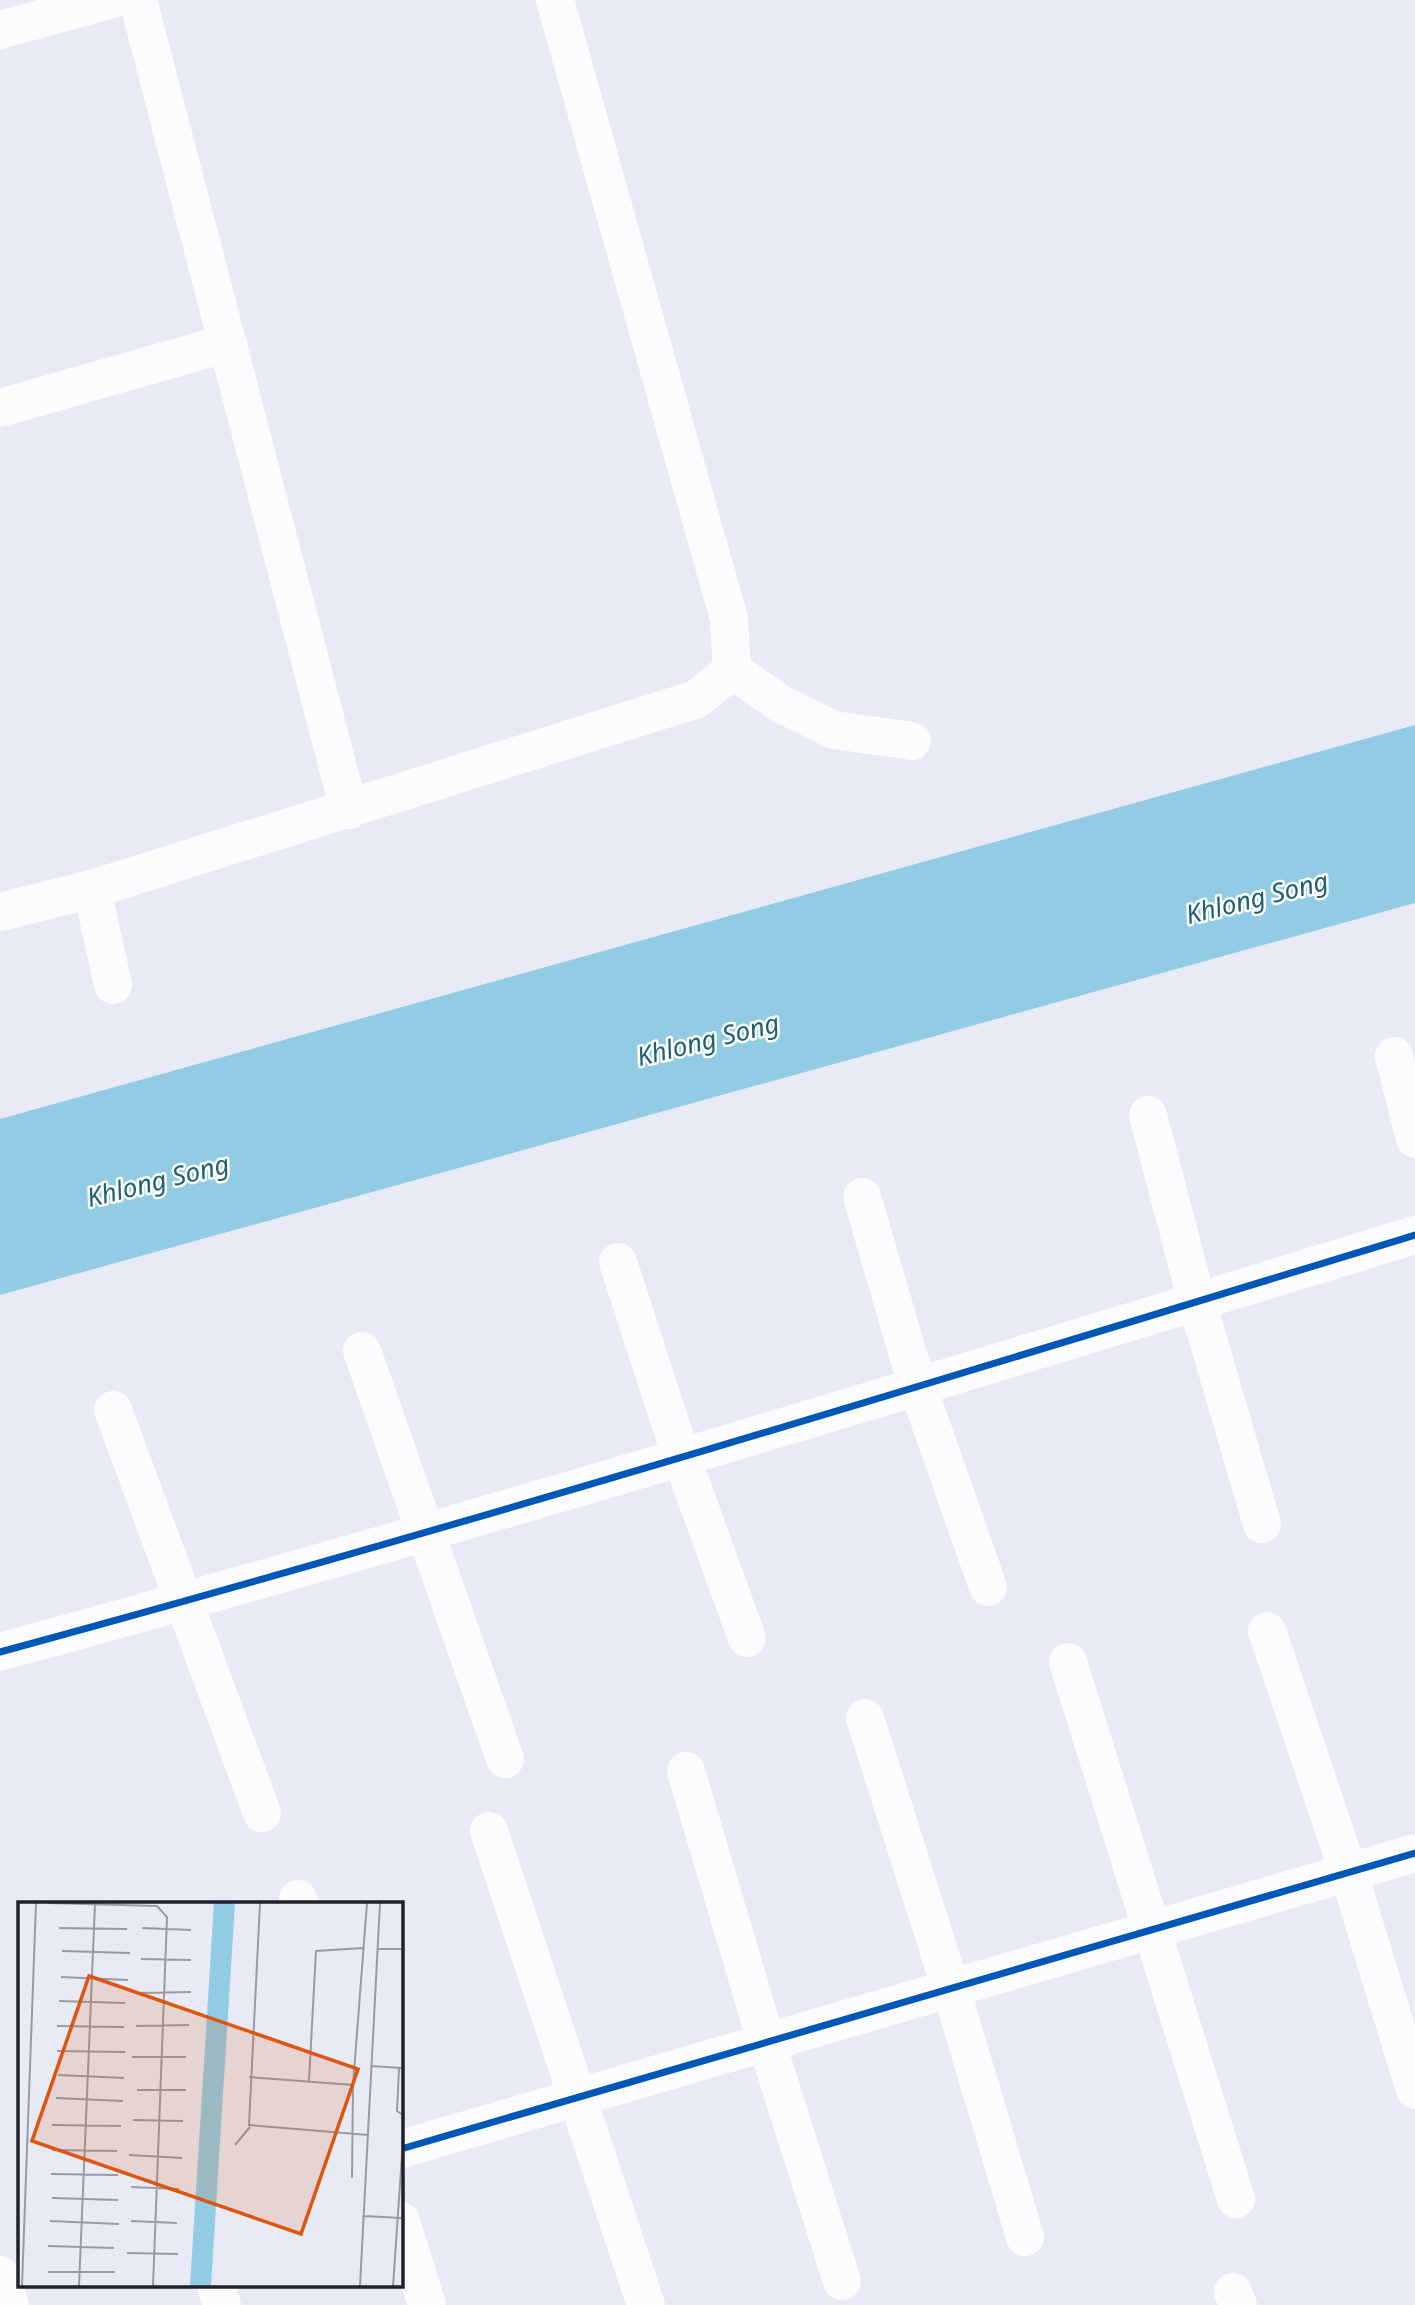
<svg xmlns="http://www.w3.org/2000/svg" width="1415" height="2305" font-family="'Noto Sans',sans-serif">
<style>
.water{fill:#91cce4}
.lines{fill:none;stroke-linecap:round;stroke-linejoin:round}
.minor{stroke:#fcfcfe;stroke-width:38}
.cycleway-casing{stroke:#fff;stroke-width:11}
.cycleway{stroke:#0057b8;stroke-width:7}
.labels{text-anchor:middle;stroke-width:5;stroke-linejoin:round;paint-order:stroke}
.water-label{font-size:26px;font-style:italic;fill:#1e6074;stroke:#fff}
.inset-road{fill:none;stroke:#989aa5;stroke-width:2}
.view{fill:#de560e;fill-opacity:0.15;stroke:#de560e;stroke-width:3.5}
.inset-edge{fill:none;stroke:#1f212d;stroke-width:3.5}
</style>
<rect width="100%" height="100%" fill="#e8eaf5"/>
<!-- water -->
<path class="water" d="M 1415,725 L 1415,903 L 0,1295 L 0,1119 Z"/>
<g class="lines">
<!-- minor -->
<path class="minor" d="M 138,0 L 349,810
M 0,30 L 110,0
M 0,408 L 228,343
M 732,670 L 781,704 L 834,730 L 912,741
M 92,889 L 113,985
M 0,912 L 92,889 L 697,699 L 732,670 L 729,619 L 555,0
M 1394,1056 L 1415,1139
M 1148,1115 L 1197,1302 L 1262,1524
M 862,1197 L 917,1385 L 988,1587
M 618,1262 L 681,1456 L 747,1638
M 362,1351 L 505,1759
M 113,1410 L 262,1813
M 1267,1631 L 1348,1871 L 1415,2090
M 0,1652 C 474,1523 945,1379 1415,1235
M 1068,1662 L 1236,2199
M 865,1718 L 951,1989 L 1025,2237
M 686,1771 L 766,2041 L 842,2281
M 489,1831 L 646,2305
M 298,1899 L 300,1904
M 401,2149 L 1415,1853
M 401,2221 L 427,2305
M 0,2275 L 10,2305
M 216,2286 L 222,2305
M 1233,2292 L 1238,2305"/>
<!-- cycleway casing -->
<g class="cycleway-casing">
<path id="cycleway" d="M 0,1652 C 474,1523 945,1379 1415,1235
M 401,2149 L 1415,1853"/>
</g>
<!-- cycleway -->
<use href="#cycleway" class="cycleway"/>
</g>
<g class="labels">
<!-- water labels -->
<g class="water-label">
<text transform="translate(1257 898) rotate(-14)" y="9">Khlong Song</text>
<text transform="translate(708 1040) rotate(-14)" y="9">Khlong Song</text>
<text transform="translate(158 1181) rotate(-14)" y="9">Khlong Song</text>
</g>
</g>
<!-- overview -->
<g transform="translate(18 1902)">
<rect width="385" height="385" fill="#e8eaf5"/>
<path d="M 196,1 L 217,1 L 193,384 L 172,384 Z" fill="#91cce4"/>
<path class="inset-road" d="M 30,1 L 139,4 L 149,15 L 135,384M 242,1 L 231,223 L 350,233M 41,26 L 109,27M 124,26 L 173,28M 359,47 L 385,47M 44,49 L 112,51M 123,57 L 173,58M 43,75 L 110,78M 121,91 L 173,90M 41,99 L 107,101M 39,124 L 106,125M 118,124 L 171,123M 39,149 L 107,150M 114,155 L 168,155M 353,164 L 384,166M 381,166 L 379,209 L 385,213M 40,173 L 106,176M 231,175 L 335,183 L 334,276M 291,179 L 298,49 L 345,46M 335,183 L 349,1M 119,188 L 168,188M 38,196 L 105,199M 115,218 L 165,219M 34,223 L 103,224M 217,243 L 232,225M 34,248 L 99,249M 111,253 L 164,256M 33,272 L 100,273M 113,285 L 161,287M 34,296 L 100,298M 346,314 L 385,316M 32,319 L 101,322M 113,319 L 159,321M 30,344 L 96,346M 109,351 L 160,352M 30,370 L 97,370M 4,384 L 18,1M 61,384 L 77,2M 342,384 L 362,1M 375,384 L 385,239"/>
<path class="view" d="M 71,74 L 340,167 L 283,332 L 14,239 Z"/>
<rect width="385" height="385" class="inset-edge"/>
</g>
</svg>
